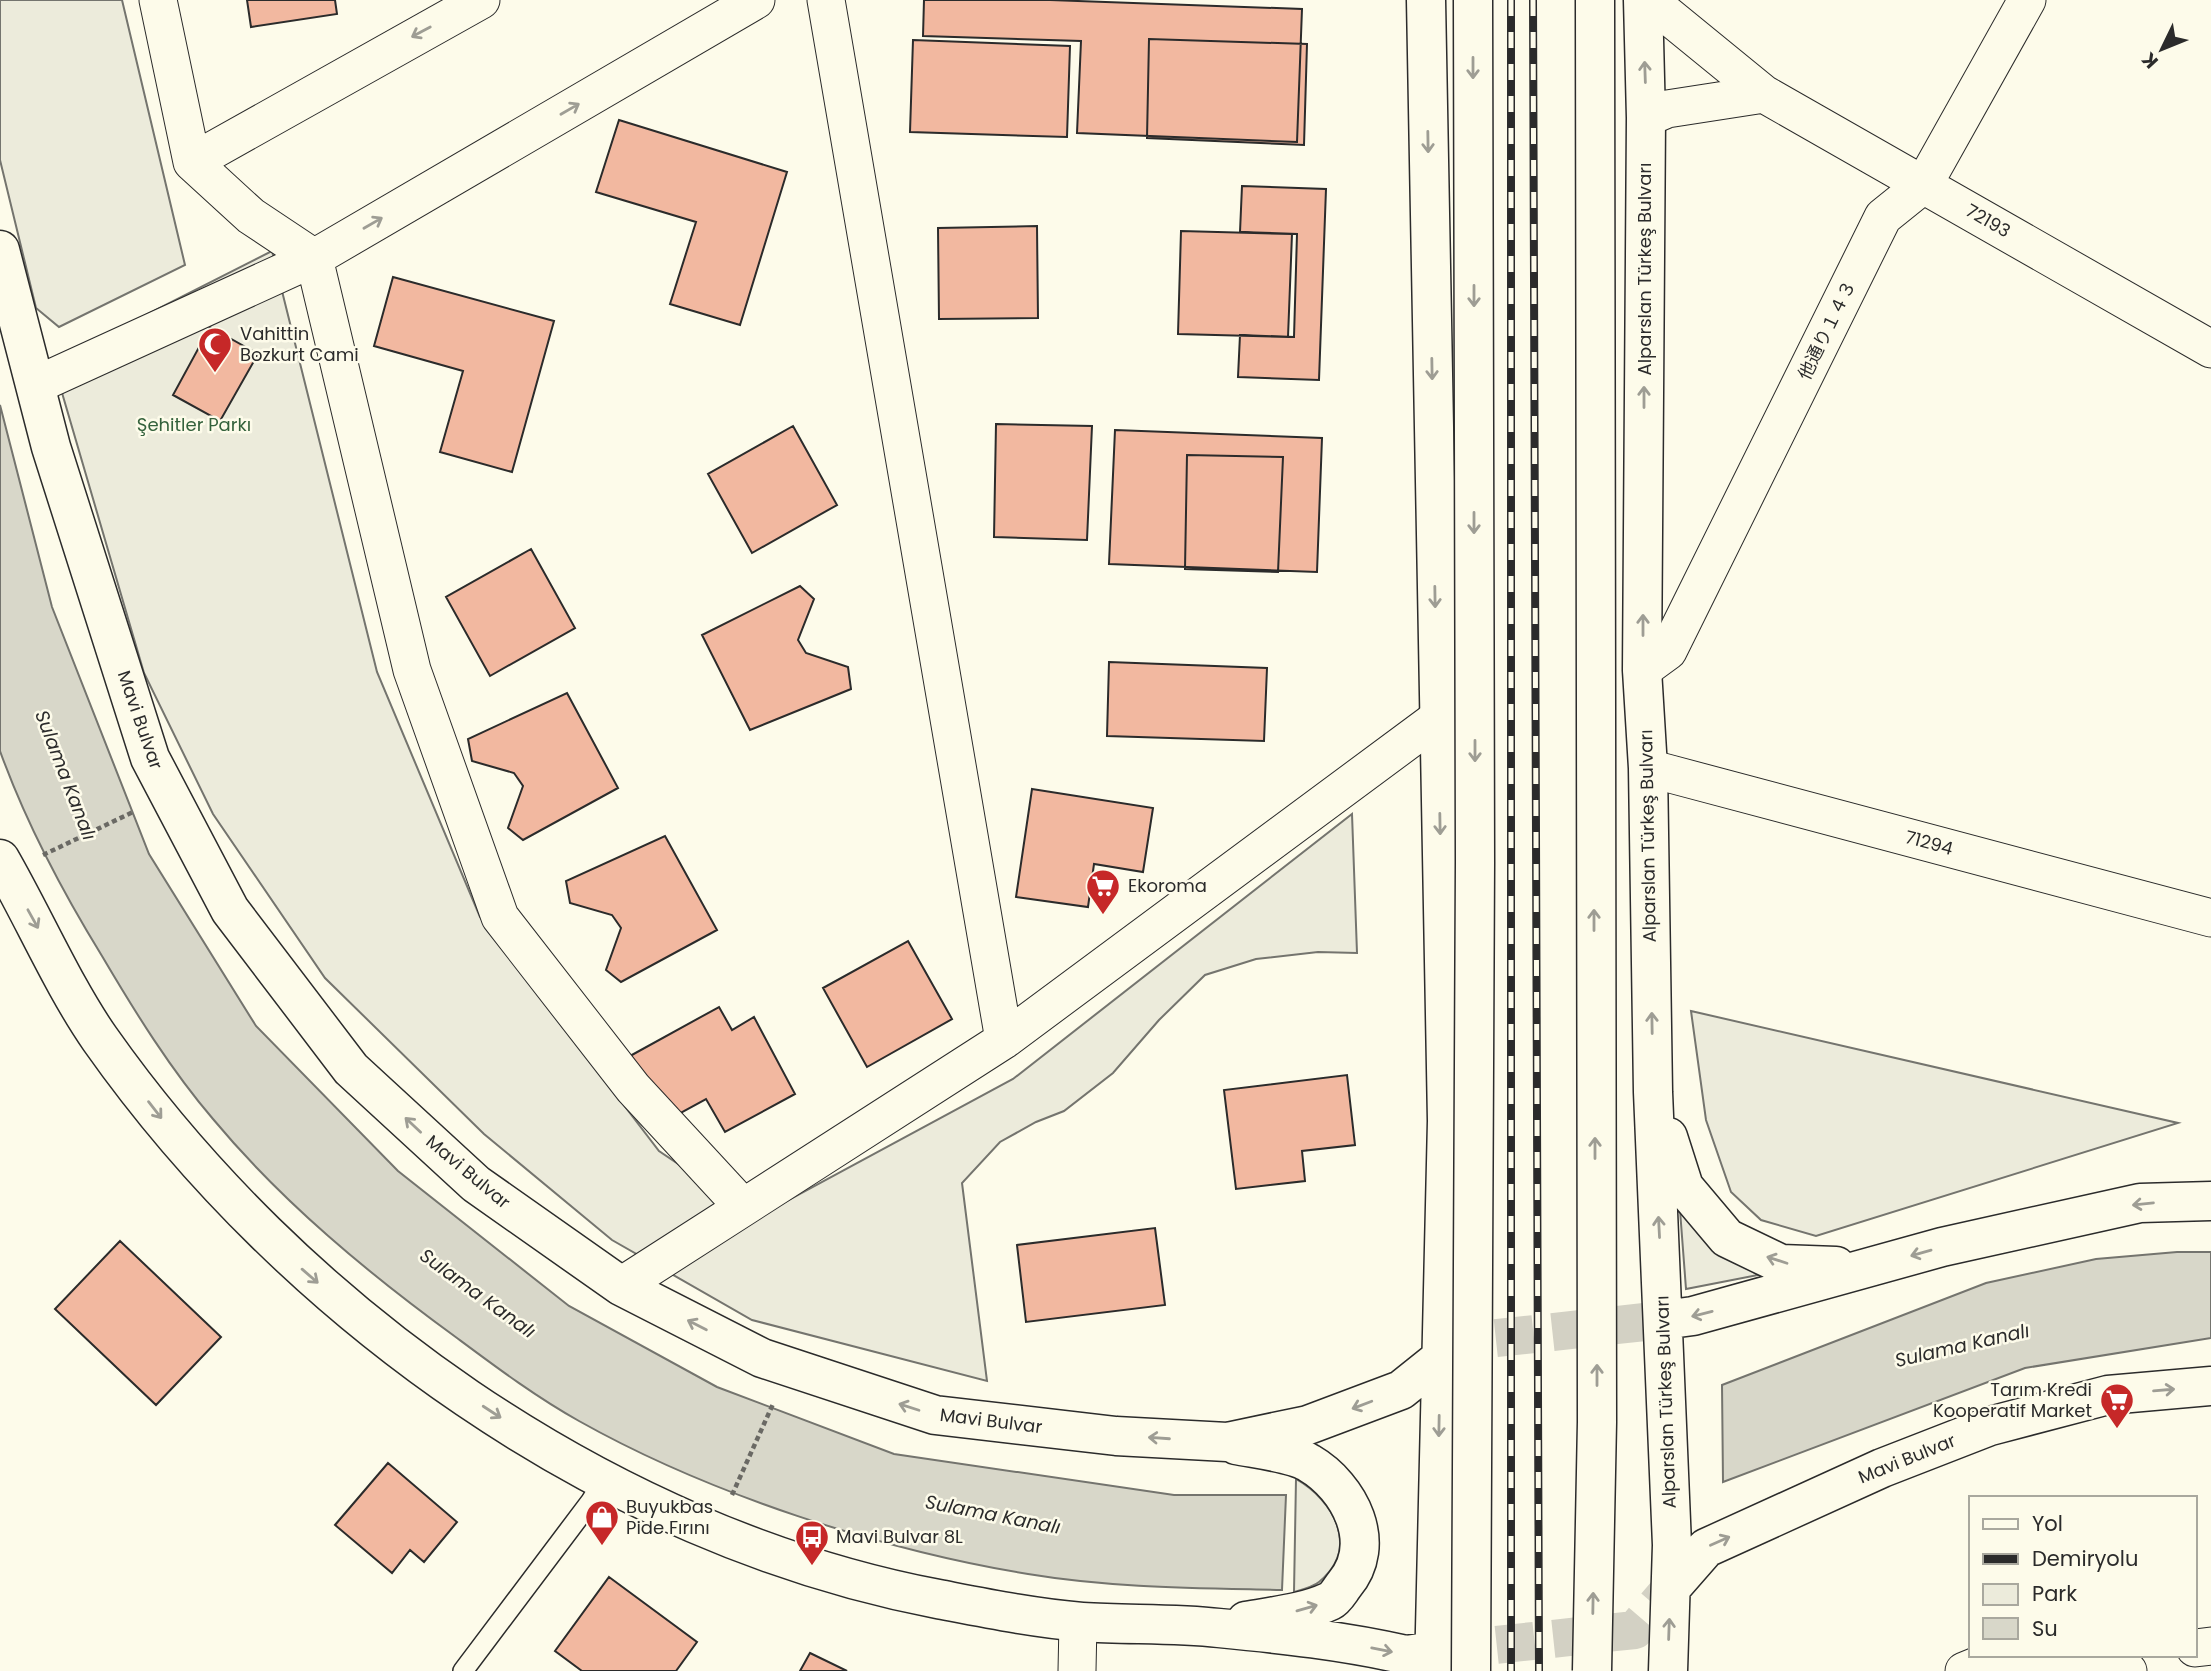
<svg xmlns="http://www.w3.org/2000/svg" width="2211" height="1671" font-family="Poppins,'Noto Sans SC','Noto Sans JP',sans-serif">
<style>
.green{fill:#ecebdb;stroke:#74746e;stroke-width:2}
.water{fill:#d8d7c9;stroke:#74746e;stroke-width:2}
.building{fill:#f2b8a0;stroke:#2b2b2b;stroke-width:2}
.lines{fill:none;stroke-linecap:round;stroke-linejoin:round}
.primary-tunnel{stroke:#d3d1c4;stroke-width:38;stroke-dasharray:38 19;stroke-linecap:butt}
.lane-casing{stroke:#2b2b2b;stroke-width:22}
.street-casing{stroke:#2b2b2b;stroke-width:39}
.primary-casing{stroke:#2b2b2b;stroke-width:41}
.path{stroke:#6a6964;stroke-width:4.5;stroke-dasharray:5 3.5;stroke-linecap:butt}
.lane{stroke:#fdfbea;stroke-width:19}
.street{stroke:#fdfbea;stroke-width:37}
.primary{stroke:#fdfbea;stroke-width:38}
.rail-casing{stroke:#2b2b2b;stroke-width:8}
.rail{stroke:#fdfbea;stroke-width:5;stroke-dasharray:16;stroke-linecap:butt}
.highway-bridge-casing{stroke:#2b2b2b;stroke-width:41;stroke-linecap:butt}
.highway-bridge{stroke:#fdfbea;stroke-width:38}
.oneway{stroke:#9e9d94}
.labels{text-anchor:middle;stroke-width:5;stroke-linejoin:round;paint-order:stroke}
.street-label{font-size:18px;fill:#2b2b2b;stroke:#fdfbea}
.poi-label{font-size:18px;fill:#2b2b2b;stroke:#fdfbea;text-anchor:start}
.park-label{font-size:18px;fill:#34623c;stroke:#fdfbea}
.water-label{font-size:19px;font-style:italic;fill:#2b2b2b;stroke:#fdfbea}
</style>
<rect width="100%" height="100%" fill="#fdfbea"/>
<!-- green -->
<path class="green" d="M 0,0 L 122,0 L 185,265 L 59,327 L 36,308 L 0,160 Z
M 272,251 L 377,672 L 480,917 L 659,1151 L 757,1217 L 1013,1079 L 1352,814 L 1357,953 L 1318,952 L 1256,959 L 1205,975 L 1159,1020 L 1113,1073 L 1064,1111 L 1036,1122 L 1000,1142 L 962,1183 L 987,1381 L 752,1320 L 612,1240 L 484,1134 L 325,978 L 213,814 L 144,673 L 53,362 Z
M 1691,1011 L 2178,1123 L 1816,1236 L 1761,1220 L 1731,1192 L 1706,1120 Z
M 1679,1197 L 1710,1243 L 1758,1275 L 1686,1289 Z
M 1296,1479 C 1333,1500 1361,1547 1319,1582 C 1313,1587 1301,1590 1294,1592 Z"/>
<!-- water -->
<path class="water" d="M 0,405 L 52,607 L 149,854 L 256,1026 L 398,1171 L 569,1306 L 717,1387 L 894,1454 L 1174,1495 L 1286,1495 L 1282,1590 C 1197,1588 1112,1588 1028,1574 C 881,1550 709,1494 579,1421 C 536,1397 496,1367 457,1338 C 369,1274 283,1203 213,1119 C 171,1070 135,1012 102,956 C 62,891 26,823 0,751 Z
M 2177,1252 L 2211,1252 L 2211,1338 L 2025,1368 L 1723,1482 L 1722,1385 L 1986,1283 L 2096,1259 Z"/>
<!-- building -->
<path class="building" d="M 247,0 L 335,0 L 337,14 L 251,27 Z
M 924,0 L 1050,0 L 1302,9 L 1297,142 L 1077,133 L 1081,41 L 923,36 Z
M 1149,39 L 1307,44 L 1304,145 L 1147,138 Z
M 913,40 L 1070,46 L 1067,137 L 910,132 Z
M 619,120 L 787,172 L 740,325 L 670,304 L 696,222 L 596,192 Z
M 1242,186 L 1326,189 L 1319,380 L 1238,377 L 1240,335 L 1294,337 L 1297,234 L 1240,232 Z
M 1037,226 L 1038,318 L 939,319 L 938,228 Z
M 1181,231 L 1292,234 L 1288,337 L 1178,334 Z
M 393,277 L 554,321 L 512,472 L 440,452 L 463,371 L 374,346 Z
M 210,327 L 258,354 L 220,421 L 173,395 Z
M 996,424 L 1092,426 L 1087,540 L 994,537 Z
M 793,426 L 837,505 L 752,553 L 708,474 Z
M 1115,430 L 1322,438 L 1317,572 L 1109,564 Z
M 1187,455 L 1283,457 L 1278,572 L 1185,569 Z
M 531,549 L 575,628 L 490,676 L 446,597 Z
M 800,586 L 814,599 L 798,640 L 806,653 L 848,667 L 851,689 L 750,730 L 702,635 Z
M 1109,662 L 1267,668 L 1264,741 L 1107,736 Z
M 567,693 L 618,788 L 523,840 L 508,828 L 523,786 L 514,773 L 472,761 L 468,739 Z
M 1032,789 L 1153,808 L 1143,872 L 1094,864 L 1088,907 L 1016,897 Z
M 665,836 L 717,930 L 621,982 L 606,970 L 621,928 L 612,915 L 570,903 L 566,881 Z
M 908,941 L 952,1019 L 867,1067 L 823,988 Z
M 719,1007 L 732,1030 L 754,1017 L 795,1094 L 725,1132 L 706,1099 L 666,1121 L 630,1056 Z
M 1347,1075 L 1355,1145 L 1302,1151 L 1305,1181 L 1236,1189 L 1224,1090 Z
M 1155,1228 L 1165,1305 L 1026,1322 L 1017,1245 Z
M 120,1241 L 221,1337 L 156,1405 L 55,1309 Z
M 388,1463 L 457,1522 L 424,1562 L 410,1550 L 392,1573 L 335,1525 Z
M 609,1577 L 697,1642 L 676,1671 L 582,1671 L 555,1651 Z
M 810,1653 L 847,1671 L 800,1671 Z"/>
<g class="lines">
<!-- primary-tunnel -->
<path class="primary-tunnel" d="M 1444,1356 L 1461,1342 L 1663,1320
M 1440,1651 L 1635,1630 L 1671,1588"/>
<!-- lane casing -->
<g class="lane-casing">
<path id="lane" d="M 463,1671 L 591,1501 L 604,1479"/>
</g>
<!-- street casing -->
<g class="street-casing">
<path id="street" d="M 158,0 L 192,162 L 251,216 L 314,258 L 412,670 L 500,917 L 633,1088 L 743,1207
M 826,0 L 1004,1040
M 1656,0 L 1661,10 L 1764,94 L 2211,349
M 1646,118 L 1667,109 L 1764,94
M 192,162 L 481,0
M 36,385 L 314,258 L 756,0
M 1642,670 L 1668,651 L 1883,217 L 1924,184 L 2027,0
M 1648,768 L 2211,918
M 621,1286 L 1004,1040 L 1437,719
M 2195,1648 L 2211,1646
M 1077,1671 L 1078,1622
M 1964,1671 L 1986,1662 L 2110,1658 L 2128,1671"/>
</g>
<!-- primary casing -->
<g class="primary-casing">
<path id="primary" d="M 1426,0 L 1447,1121 L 1434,1671
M 1643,0 L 1646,118 L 1642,670 L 1648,768 L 1653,1092 L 1672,1545 L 1668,1671
M 0,250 L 51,447 L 150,758 L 230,910 L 351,1069 L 476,1184 L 621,1286 L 762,1358 L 935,1415 L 1116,1436 L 1227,1442 L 1308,1425 L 1401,1390 L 1441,1358
M 0,859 C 33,916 63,986 100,1039 C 293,1313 607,1536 938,1599 C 985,1608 1034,1618 1082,1622 C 1127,1625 1174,1623 1219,1628 C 1281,1634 1345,1641 1406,1655 L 1434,1651
M 1668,1137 L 1684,1187 L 1727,1238 L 1781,1264 L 1836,1266
M 1663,1320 L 1693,1316 L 1942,1247 L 2140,1203 L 2211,1201
M 1236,1445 C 1256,1449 1293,1453 1309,1463 C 1350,1487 1379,1544 1344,1585 C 1340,1590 1336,1598 1330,1601 C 1305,1613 1273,1616 1246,1621
M 1671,1588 L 1706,1548 L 1882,1468 L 1990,1426 L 2108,1395 L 2211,1386"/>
</g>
<!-- path -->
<path class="path" d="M 43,855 L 133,812
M 732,1495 L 773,1404"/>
<!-- lane -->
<use href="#lane" class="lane"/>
<!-- street -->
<use href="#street" class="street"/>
<!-- primary -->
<use href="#primary" class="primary"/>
<!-- rail casing -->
<g class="rail-casing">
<path id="rail" d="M 1511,0 L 1511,1671
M 1533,0 L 1539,1671"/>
</g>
<!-- rail -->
<use href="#rail" class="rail"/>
<!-- highway-bridge casing -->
<g class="highway-bridge-casing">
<path id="highway-bridge" d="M 1471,1671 L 1475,862 L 1473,0
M 1592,1671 L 1597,1422 L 1595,0"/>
</g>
<!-- highway-bridge -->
<use href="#highway-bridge" class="highway-bridge"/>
</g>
<!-- one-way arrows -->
<defs><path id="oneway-shaft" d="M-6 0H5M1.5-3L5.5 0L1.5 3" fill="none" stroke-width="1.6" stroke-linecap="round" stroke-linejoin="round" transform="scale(1.75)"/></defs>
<g class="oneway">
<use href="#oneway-shaft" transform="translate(421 32) rotate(152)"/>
<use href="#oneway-shaft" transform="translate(1473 68) rotate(90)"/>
<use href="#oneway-shaft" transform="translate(1645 72) rotate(-92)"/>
<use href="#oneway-shaft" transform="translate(570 109) rotate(-30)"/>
<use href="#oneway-shaft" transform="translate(1428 142) rotate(89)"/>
<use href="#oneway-shaft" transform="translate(373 223) rotate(-30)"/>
<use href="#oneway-shaft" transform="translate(1474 296) rotate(90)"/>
<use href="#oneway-shaft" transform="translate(1432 369) rotate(89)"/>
<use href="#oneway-shaft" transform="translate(1644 397) rotate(-90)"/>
<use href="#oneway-shaft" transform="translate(1474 523) rotate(90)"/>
<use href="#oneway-shaft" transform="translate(1435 597) rotate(89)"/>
<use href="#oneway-shaft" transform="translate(1643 625) rotate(-90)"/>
<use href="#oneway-shaft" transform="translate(1475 751) rotate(90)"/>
<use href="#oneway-shaft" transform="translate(1440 824) rotate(89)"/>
<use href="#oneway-shaft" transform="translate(33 919) rotate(61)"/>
<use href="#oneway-shaft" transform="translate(1594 920) rotate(-90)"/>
<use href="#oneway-shaft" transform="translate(1652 1023) rotate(-91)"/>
<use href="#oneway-shaft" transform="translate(155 1110) rotate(52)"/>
<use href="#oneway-shaft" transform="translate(413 1125) rotate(-137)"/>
<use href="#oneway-shaft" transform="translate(1595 1148) rotate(-90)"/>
<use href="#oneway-shaft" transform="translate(2143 1204) rotate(174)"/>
<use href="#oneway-shaft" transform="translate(1659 1227) rotate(-93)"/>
<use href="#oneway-shaft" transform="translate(1921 1253) rotate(164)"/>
<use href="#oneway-shaft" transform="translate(1777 1260) rotate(-162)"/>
<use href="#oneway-shaft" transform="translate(310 1276) rotate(41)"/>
<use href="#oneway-shaft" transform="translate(1702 1314) rotate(166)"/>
<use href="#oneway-shaft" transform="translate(697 1325) rotate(-153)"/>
<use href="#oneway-shaft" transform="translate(1597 1375) rotate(-90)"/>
<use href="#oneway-shaft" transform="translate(2164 1390) rotate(-5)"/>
<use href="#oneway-shaft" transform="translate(1362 1405) rotate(159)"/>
<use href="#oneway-shaft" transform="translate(909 1407) rotate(-162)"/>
<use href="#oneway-shaft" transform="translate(492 1412) rotate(33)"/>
<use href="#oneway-shaft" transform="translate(1439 1426) rotate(91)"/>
<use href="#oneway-shaft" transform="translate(1159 1438) rotate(-176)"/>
<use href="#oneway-shaft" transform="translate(1720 1541) rotate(-24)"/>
<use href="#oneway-shaft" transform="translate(1593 1603) rotate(-89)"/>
<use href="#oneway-shaft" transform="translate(1307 1608) rotate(-16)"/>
<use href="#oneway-shaft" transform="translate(1669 1629) rotate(-88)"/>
<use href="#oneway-shaft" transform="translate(1382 1650) rotate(11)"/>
</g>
<!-- icons -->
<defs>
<g id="mosque-pin" transform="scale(1.75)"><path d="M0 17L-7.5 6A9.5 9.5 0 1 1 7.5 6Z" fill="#c62828" stroke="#fdfbea"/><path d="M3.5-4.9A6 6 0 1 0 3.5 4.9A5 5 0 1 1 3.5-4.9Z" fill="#fff"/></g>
<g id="supermarket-pin" transform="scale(1.75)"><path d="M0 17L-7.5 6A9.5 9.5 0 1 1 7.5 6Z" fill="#c62828" stroke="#fdfbea"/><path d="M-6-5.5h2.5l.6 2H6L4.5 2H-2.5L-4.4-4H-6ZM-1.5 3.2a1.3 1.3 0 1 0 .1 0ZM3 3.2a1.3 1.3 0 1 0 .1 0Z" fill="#fff"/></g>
<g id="shop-pin" transform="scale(1.75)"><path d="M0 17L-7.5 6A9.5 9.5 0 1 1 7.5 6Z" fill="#c62828" stroke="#fdfbea"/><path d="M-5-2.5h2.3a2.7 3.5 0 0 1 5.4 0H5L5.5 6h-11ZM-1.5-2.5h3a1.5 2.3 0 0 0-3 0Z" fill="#fff"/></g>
<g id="bus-pin" transform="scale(1.75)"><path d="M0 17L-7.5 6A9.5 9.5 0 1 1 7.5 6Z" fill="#c62828" stroke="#fdfbea"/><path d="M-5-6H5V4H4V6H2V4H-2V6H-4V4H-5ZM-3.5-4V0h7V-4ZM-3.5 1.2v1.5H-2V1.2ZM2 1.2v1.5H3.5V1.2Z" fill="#fff"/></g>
</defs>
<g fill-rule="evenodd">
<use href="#mosque-pin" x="215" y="344"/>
<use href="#supermarket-pin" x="1103" y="886"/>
<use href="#supermarket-pin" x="2117" y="1400"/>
<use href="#shop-pin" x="602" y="1517"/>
<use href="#bus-pin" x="812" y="1537"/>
</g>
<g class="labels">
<!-- street labels -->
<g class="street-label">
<text transform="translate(1988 221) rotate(30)" y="6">72193</text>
<text transform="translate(1645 269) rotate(-90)" y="6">Alparslan Türkeş Bulvarı</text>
<text transform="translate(1827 330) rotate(-64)" y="6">他通り１４３</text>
<text transform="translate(140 720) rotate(71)" y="6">Mavi Bulvar</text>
<text transform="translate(1648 836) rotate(-91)" y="6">Alparslan Türkeş Bulvarı</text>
<text transform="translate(1929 843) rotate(15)" y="6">71294</text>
<text transform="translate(468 1172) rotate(40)" y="6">Mavi Bulvar</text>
<text transform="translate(1666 1402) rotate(-92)" y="6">Alparslan Türkeş Bulvarı</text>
<text transform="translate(991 1421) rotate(7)" y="6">Mavi Bulvar</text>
<text transform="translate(1907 1459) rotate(-22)" y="6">Mavi Bulvar</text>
</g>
<!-- poi labels -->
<g class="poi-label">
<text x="240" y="340">Vahittin<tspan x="240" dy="21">Bozkurt Cami</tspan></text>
<text x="1128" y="892">Ekoroma</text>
<text x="2092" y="1396" text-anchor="end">Tarım Kredi<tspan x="2092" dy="21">Kooperatif Market</tspan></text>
<text x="626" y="1513">Buyukbas<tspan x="626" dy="21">Pide Fırını</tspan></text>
<text x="836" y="1543">Mavi Bulvar 8L</text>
</g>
<!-- park labels -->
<g class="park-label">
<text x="194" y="431">Şehitler Parkı</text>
</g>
<!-- water labels -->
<g class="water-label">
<text transform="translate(66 775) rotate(69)" y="7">Sulama Kanalı</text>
<text transform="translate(478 1293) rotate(36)" y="7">Sulama Kanalı</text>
<text transform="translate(1962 1345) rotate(-13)" y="7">Sulama Kanalı</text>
<text transform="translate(993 1514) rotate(11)" y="7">Sulama Kanalı</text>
</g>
</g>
<!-- legend -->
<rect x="1969" y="1496" width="228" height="161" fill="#fdfbea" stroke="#a9a89e" stroke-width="2"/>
<rect x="1983" y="1519" width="35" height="10" fill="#fdfbea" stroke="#a9a89e" stroke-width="2"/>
<text x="2032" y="1531" font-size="21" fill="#2b2b2b">Yol</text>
<rect x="1983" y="1554" width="35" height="10" fill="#2b2b2b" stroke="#a9a89e" stroke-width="2"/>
<text x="2032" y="1566" font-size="21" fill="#2b2b2b">Demiryolu</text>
<rect x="1983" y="1584" width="35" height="21" fill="#ecebdb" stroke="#a9a89e" stroke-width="2"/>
<text x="2032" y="1601" font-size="21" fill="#2b2b2b">Park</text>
<rect x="1983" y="1618" width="35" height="21" fill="#d8d7c9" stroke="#a9a89e" stroke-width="2"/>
<text x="2032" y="1636" font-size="21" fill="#2b2b2b">Su</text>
<!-- north arrow -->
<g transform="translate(2162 49) rotate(227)" stroke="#fdfbea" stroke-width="5" paint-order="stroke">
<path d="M0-5L12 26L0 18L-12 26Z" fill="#2b2b2b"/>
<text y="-10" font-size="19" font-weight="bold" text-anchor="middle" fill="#2b2b2b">K</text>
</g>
</svg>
